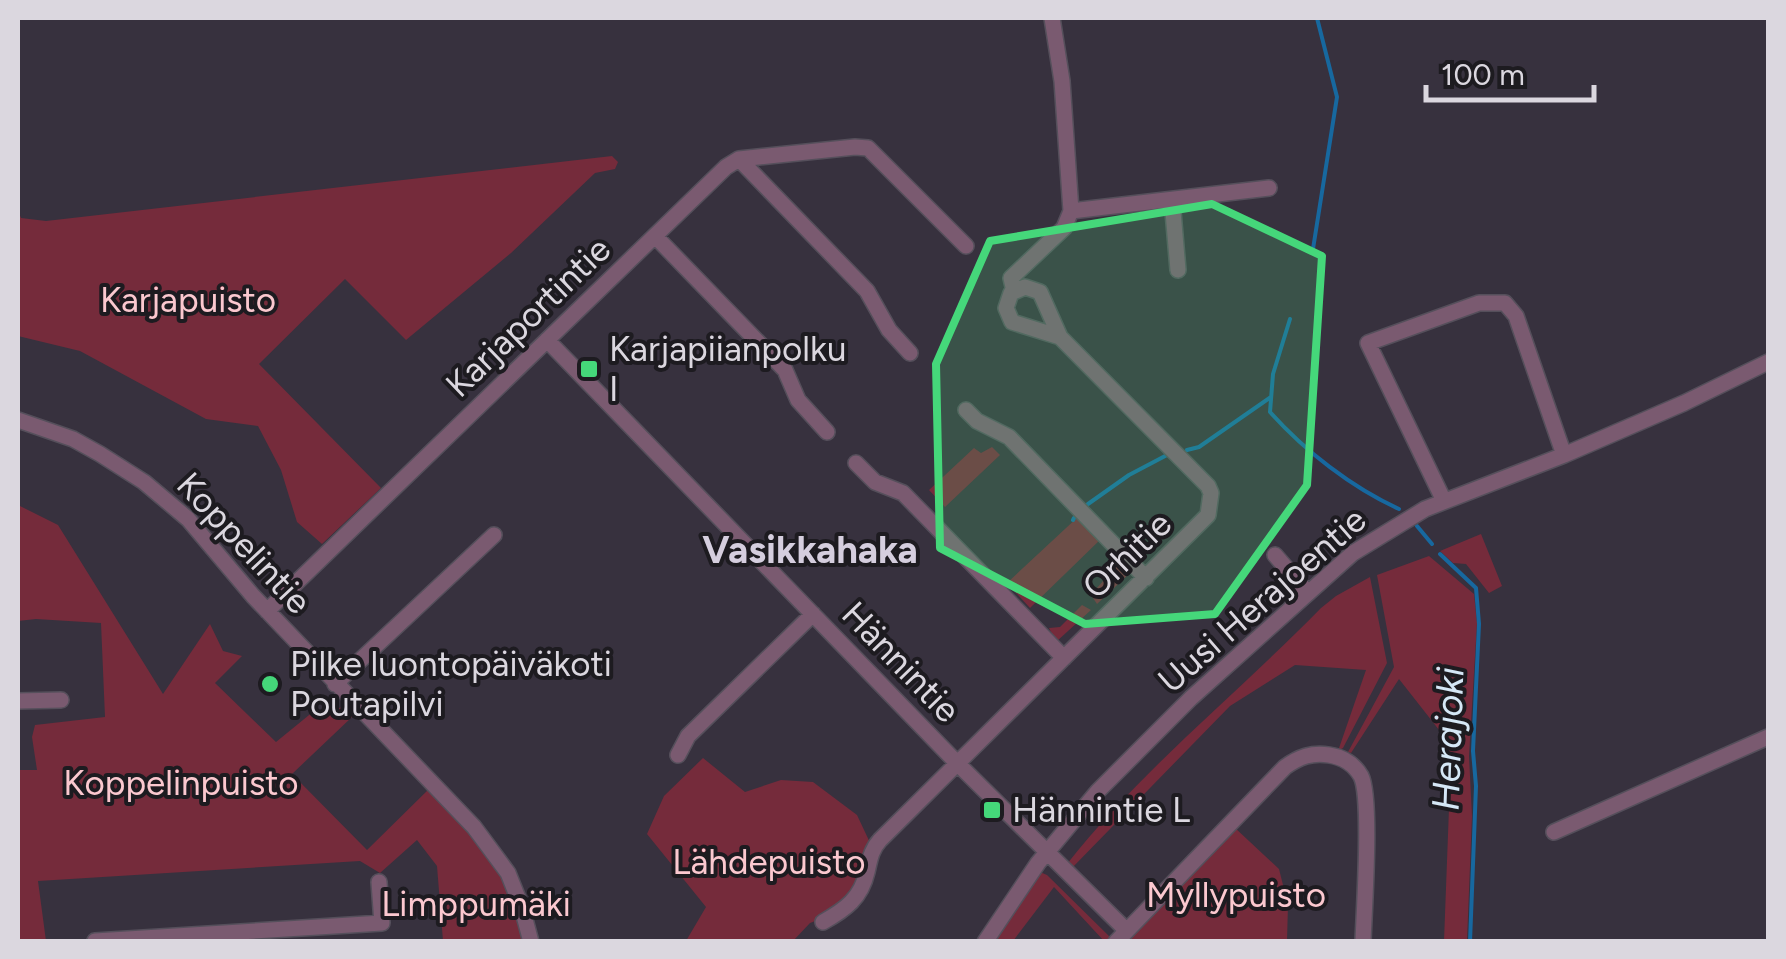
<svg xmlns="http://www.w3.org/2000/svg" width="1786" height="959" font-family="Figtree,sans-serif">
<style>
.green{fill:#752b3b}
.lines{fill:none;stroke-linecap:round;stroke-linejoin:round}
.stream{stroke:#17689f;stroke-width:4}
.minor-casing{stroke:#554f5b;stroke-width:18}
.minor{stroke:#7a5a70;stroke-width:15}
.marked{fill:#45d77a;fill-opacity:0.2;stroke:#45d77a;stroke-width:8;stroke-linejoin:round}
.poi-dot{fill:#45d77a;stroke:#1d1b20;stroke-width:4}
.labels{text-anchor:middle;stroke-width:8;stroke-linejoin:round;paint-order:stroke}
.park-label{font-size:35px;fill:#fbc8cf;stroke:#1d1b20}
.street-label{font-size:35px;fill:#dbd7df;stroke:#1d1b20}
.poi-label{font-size:35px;fill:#dbd7df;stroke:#1d1b20;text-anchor:start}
.neighbourhood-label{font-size:38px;font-weight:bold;fill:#d5cede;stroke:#1d1b20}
.water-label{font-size:38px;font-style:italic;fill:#d5e7f6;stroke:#1d1b20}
</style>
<rect width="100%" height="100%" fill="#37313e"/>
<!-- green -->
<path class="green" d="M 612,156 L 618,162 L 615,169 L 595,173 L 511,253 L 406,340 L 345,279 L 259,364 L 381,488 L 322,544 L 297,522 L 281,470 L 258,426 L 206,419 L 80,351 L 18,336 L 18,211 L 21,218 L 46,221 Z
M 992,447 L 1000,455 L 945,507 L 929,490 L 974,448 L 981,453 Z
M 18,505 L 58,525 L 163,694 L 210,624 L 223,651 L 242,656 L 215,683 L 276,742 L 314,711 L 326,714 L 348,704 L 355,711 L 352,717 L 292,774 L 367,850 L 430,788 L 495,863 L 512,898 L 526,941 L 443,941 L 437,866 L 417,840 L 380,873 L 360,861 L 38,881 L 46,941 L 18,941 L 18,770 L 37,770 L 32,737 L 35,725 L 105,717 L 101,623 L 36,619 L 18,621 Z
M 1080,515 L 1102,538 L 1030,608 L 1007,583 Z
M 1481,534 L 1502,586 L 1489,593 L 1466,564 L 1453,563 L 1440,551 Z
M 1117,554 L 1133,570 L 1097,604 L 1091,595 L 1103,581 Z
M 1429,556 L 1474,594 L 1477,623 L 1469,756 L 1472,816 L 1467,941 L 1444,941 L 1449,808 L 1443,735 L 1399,679 L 1351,753 L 1348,752 L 1394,667 L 1377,575 Z
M 1370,577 L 1387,663 L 1343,748 L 1338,751 L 1366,670 L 1295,665 L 1230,706 L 1071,869 L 1067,864 C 1142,769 1237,694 1321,608 L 1336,596 Z
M 1082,605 L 1091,610 L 1056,642 L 1049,628 L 1060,627 Z
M 703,758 L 745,792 L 781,780 L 813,782 L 857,815 L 873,849 L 842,911 L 810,923 L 793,941 L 686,941 L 706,907 L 647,834 L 664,796 Z
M 1234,827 L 1279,869 L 1288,905 L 1287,941 L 1122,942 Z
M 1040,872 L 1047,875 L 1111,938 L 1109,941 L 1104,941 L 1054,887 L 1013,941 L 993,942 Z"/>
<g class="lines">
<!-- stream -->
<path class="stream" d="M 1313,249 L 1337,97 L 1317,18
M 1290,319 L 1273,374 L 1270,412 C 1305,451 1351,487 1399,509
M 1187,450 L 1199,447 L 1271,397
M 1088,504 L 1129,475 L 1167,455
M 1073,520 L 1074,518
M 1417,526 L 1432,544
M 1440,554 L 1476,588 L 1479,624 L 1473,751 L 1476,786 L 1470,942"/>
<!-- minor casing -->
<g class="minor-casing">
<path id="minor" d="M 739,159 L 867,291 L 889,330 L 910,353
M 1172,200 L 1178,270
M 1071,211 L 1269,188
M 655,236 L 785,370 L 798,400 L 827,432
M 1014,291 L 1011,278 L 1064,228 L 1071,211 L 1062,81 L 1052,18
M 547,340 L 957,763 L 1126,930
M 966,410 L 977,421 L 1009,437 L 1146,578
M 18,420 L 73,439 L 100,454 L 144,482 L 188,519 L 253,596 L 474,827 L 508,873 L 522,908 L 531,942
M 856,463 L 875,482 L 903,493 L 1064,658
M 1444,501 L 1368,343 L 1479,303 L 1505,303 L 1516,316 L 1564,455
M 1275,555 L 1306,591
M 267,611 L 726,167 L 739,159 L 855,147 L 868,148 L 966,246
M 335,684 L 494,535
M 18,701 L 61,700
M 678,755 L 688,736 L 813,614
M 1554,832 L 1768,737
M 823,922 C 846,909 861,898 867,872 C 870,859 871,850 880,840 L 1208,515 L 1211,493 L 1208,486 L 1060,337 L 1040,292 L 1025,287 L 1011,293 L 1006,308 L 1012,322 L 1060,337
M 95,941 L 382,923 L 379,882
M 985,942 L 1038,863 L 1098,791 L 1191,698 L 1353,553 L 1425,509 L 1564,455 L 1684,403 L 1768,362
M 1116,942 L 1285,767 C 1299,757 1312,752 1329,755 C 1342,757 1354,764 1361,776 C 1372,798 1364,910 1363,942"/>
</g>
<!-- minor -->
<use href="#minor" class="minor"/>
</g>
<!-- marked area -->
<path class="marked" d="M 1212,204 L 1322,256 L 1307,485 L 1215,614 L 1085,624 L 940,548 L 936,364 L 990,241 Z"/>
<!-- markers -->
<g class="poi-dot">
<rect x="579" y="359" width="20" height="20" rx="5"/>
<circle cx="270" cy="684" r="10"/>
<rect x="982" y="800" width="20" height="20" rx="5"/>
</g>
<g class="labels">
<!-- park labels -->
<g class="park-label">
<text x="188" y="312">Karjapuisto</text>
<text x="181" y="795">Koppelinpuisto</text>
<text x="769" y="874">Lähdepuisto</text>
<text x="1236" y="907">Myllypuisto</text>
<text x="476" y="916">Limppumäki</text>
</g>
<!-- street labels -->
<g class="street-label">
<text transform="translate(528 317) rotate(-44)" y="12">Karjaportintie</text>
<text transform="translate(244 543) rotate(47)" y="12">Koppelintie</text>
<text transform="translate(1127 555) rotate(-44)" y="12">Orhitie</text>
<text transform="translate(1262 600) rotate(-41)" y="12">Uusi Herajoentie</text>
<text transform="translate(901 662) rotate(46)" y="12">Hännintie</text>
</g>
<!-- poi labels -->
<g class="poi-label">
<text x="609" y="361">Karjapiianpolku<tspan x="609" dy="40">I</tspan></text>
<text x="290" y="676">Pilke luontopäiväkoti<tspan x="290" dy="40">Poutapilvi</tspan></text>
<text x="1012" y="822">Hännintie L</text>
</g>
<!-- neighbourhood labels -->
<g class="neighbourhood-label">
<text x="810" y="563">Vasikkahaka</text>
</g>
<!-- water labels -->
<g class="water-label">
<text transform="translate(1448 739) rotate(-88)" y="13">Herajoki</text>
</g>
</g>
<!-- border -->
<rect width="1786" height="959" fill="none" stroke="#dbd7df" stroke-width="40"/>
<!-- scale -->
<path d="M1426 85v15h168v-15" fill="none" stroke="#dbd7df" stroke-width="5"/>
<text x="1441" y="85" font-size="30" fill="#dbd7df" stroke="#1d1b20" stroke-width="8" paint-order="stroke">100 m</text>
</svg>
